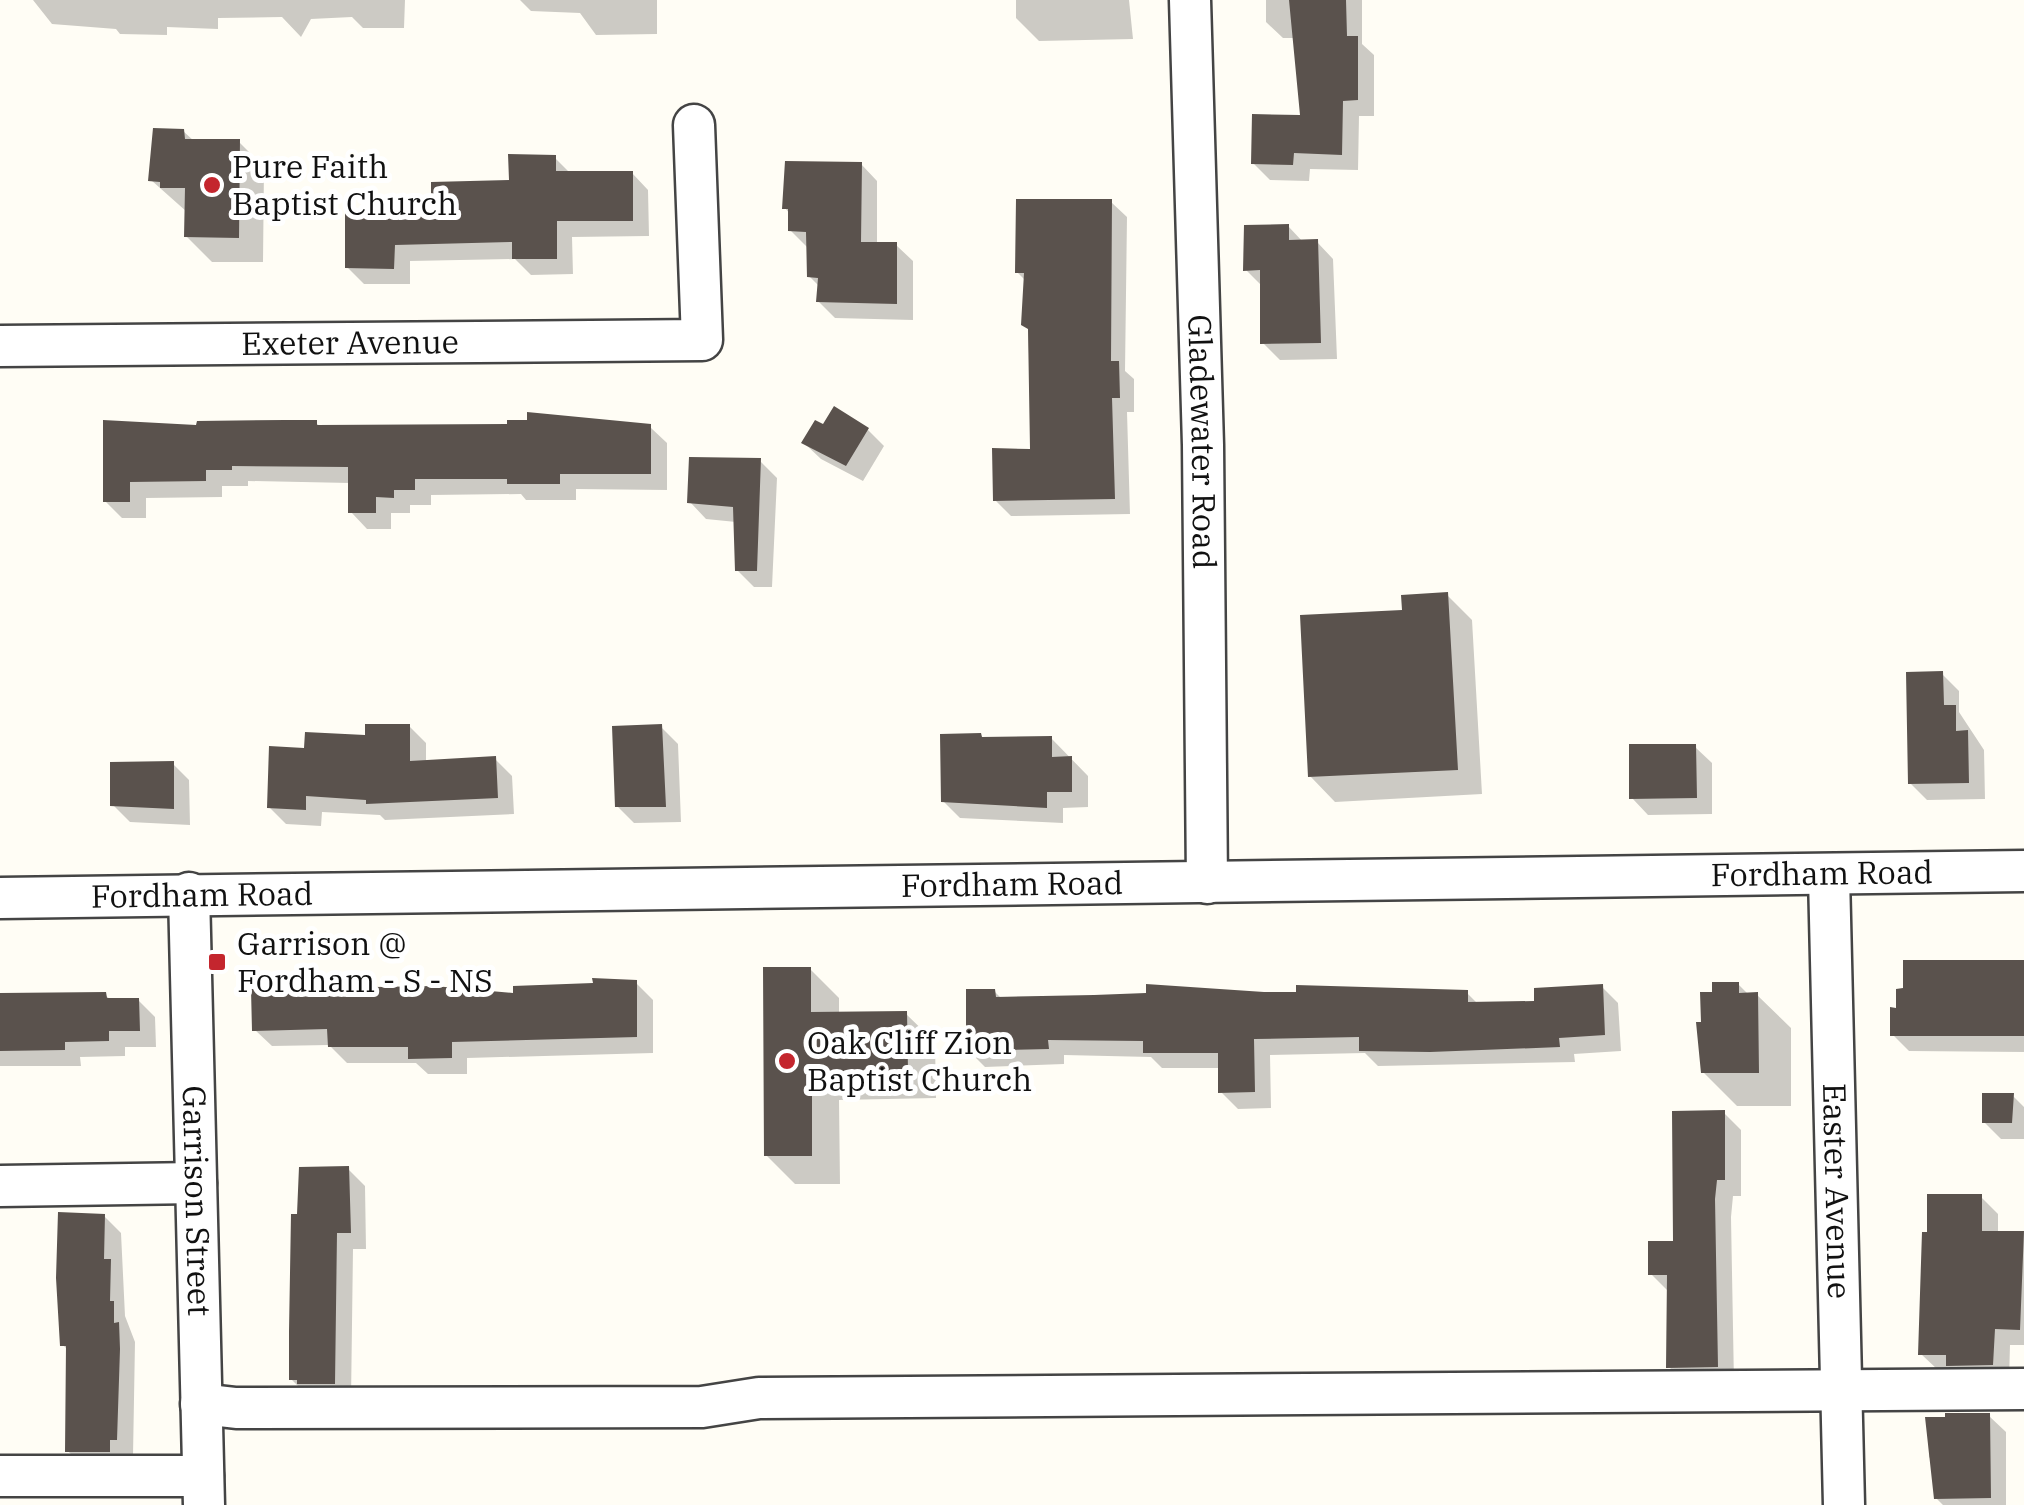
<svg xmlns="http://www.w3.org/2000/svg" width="2024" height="1505" font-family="'IBM Plex Serif',serif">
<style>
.shadow{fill:#0003}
.building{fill:#5a524d}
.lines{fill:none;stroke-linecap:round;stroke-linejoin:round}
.minor-casing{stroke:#444;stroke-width:45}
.minor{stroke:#fff;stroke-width:40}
.poi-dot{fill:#c4262e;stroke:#fff;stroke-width:4}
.labels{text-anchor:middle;stroke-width:10;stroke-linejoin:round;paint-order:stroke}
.poi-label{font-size:32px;fill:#111;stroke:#fff;text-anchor:start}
.street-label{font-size:32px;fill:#111;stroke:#fff}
</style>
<rect width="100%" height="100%" fill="#fffdf5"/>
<!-- shadow -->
<path class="shadow" d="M 33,0 L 405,0 L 404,28 L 363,28 L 352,17 L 311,19 L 301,37 L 282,17 L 218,18 L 218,29 L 167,27 L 167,35 L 120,34 L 116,29 L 52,24 Z
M 520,0 L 657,0 L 657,34 L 596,35 L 580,13 L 531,11 Z
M 1016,0 L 1129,0 L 1133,39 L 1039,41 L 1016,18 Z
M 1266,0 L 1362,0 L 1362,44 L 1374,55 L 1374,116 L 1359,116 L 1358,170 L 1310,169 L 1309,181 L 1270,180 L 1253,163 L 1303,117 L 1295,38 L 1283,38 L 1266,22 Z
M 183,131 L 194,141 L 239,142 L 264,167 L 263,262 L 212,262 L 186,236 L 187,212 L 151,180 Z
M 555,158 L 571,174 L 632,173 L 648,190 L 649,236 L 572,237 L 573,274 L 531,275 L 515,259 L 410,261 L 410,284 L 364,284 L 347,267 L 434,210 L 512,183 Z
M 861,164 L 877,181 L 877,244 L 896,245 L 913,261 L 913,320 L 835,318 L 818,301 L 820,287 L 809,276 L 807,247 L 790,230 L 790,214 L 785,208 Z
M 1111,202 L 1127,217 L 1125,371 L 1134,379 L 1134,412 L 1127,412 L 1130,514 L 1011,516 L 995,500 L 1033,452 L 1026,281 L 1017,272 Z
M 1288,226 L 1303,242 L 1317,242 L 1333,259 L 1337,359 L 1280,360 L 1263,343 L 1262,286 L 1246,270 Z
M 316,423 L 321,427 L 650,427 L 667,443 L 667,490 L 576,489 L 576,500 L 526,500 L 521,494 L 431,495 L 431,505 L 410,505 L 410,513 L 391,513 L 391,529 L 367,529 L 351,512 L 350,483 L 248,481 L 248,486 L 222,486 L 222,497 L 146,498 L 146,518 L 122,518 L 105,501 L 199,428 Z
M 868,430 L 884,446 L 863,481 L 821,459 L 804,443 Z
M 760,461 L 777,478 L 772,587 L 754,587 L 737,570 L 736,522 L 706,519 L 690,502 Z
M 1447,595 L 1472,620 L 1482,794 L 1335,802 L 1310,776 L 1405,613 Z
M 1942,674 L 1959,691 L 1959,712 L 1984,750 L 1985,799 L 1927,800 L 1910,783 Z
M 409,726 L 426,743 L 426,763 L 495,759 L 512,776 L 514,814 L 385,820 L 380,815 L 322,812 L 321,826 L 286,824 L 269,807 L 306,751 Z
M 661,727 L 678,744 L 681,822 L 634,823 L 617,806 Z
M 1051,738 L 1088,776 L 1088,807 L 1063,808 L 1063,823 L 960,818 L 943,801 Z
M 1695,747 L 1712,763 L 1712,814 L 1648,815 L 1632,798 Z
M 173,764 L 189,780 L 190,825 L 130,822 L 113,805 Z
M 2024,962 L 2024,1052 L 1909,1051 L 1892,1034 Z
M 810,969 L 839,998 L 839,1015 L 906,1014 L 935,1042 L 936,1098 L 839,1100 L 840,1184 L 795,1184 L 766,1155 Z
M 636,983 L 653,1000 L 653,1053 L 467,1058 L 467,1074 L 428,1074 L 416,1063 L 347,1063 L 329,1045 L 272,1046 L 255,1030 Z
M 1738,984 L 1749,995 L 1757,995 L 1791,1028 L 1791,1106 L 1737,1106 L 1703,1072 L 1703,1024 Z
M 1602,987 L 1618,1003 L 1621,1051 L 1574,1054 L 1575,1062 L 1378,1066 L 1365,1053 L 1270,1055 L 1271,1108 L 1238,1109 L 1221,1092 L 1221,1068 L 1162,1068 L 1151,1057 L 1064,1055 L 1064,1064 L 985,1067 L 968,1050 L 994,991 L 1003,1000 L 1467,993 L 1479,1005 L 1537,1003 Z
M 0,995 L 105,995 L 111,1000 L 138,1000 L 155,1017 L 156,1047 L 125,1047 L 125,1056 L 80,1057 L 81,1066 L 0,1066 Z
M 2012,1095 L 2024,1107 L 2024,1139 L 2001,1139 L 1984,1122 Z
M 1724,1113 L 1741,1130 L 1741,1196 L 1733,1196 L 1731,1217 L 1734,1383 L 1686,1384 L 1669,1367 L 1669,1292 L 1651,1274 L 1675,1243 Z
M 348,1169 L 365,1186 L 366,1249 L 353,1249 L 351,1400 L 308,1396 L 291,1379 L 299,1216 Z
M 1981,1197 L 1998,1214 L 1998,1233 L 2024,1233 L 2024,1345 L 2010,1345 L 2009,1381 L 1938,1370 L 1921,1354 Z
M 104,1216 L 121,1233 L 125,1316 L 135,1342 L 133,1456 L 126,1455 L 126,1468 L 84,1468 L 68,1451 L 69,1351 L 62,1344 Z
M 1989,1416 L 2006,1432 L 2006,1505 L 1943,1505 L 1936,1498 L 1935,1463 L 1929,1457 L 1928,1420 Z"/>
<!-- building -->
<path class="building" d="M 1289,0 L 1346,0 L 1347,36 L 1358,36 L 1358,100 L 1343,101 L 1342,155 L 1294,153 L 1293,165 L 1251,164 L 1252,114 L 1300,115 Z
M 153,128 L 184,129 L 185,139 L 240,139 L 239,238 L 184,237 L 185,188 L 160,188 L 160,182 L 148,181 Z
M 508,154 L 556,155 L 556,171 L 633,171 L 633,221 L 557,221 L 557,259 L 512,259 L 512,242 L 395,245 L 394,269 L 345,268 L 345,209 L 431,208 L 431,182 L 509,180 Z
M 785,161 L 862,162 L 861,242 L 897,242 L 897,304 L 816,302 L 818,278 L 807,277 L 806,232 L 788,231 L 788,209 L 782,209 Z
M 1016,199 L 1112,199 L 1111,361 L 1119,361 L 1120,398 L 1112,398 L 1115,499 L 993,501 L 992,448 L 1030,449 L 1028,329 L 1021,325 L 1024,273 L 1015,273 Z
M 1289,224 L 1289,240 L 1318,239 L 1321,343 L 1260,344 L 1260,270 L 1243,271 L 1244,225 Z
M 834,406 L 869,428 L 846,466 L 801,443 L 815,420 L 823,424 Z
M 527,412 L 651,424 L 651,474 L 560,474 L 560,484 L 507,484 L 507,479 L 415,479 L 415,490 L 394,490 L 394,498 L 376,497 L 376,513 L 348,513 L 348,467 L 232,466 L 232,470 L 206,470 L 206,481 L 130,482 L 130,502 L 103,502 L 103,420 L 196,425 L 197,421 L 285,420 L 317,420 L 317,425 L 507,424 L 507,420 L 527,420 Z
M 689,457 L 761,458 L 757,571 L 735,571 L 733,507 L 687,503 Z
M 1448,592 L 1458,770 L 1308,777 L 1300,615 L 1402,610 L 1401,595 Z
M 1943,671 L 1944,705 L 1956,705 L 1956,731 L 1968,730 L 1969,783 L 1908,784 L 1906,672 Z
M 365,724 L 410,724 L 410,761 L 496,756 L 498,798 L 366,804 L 366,800 L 306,796 L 306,810 L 267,808 L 269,746 L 304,748 L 305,732 L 365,735 Z
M 662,724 L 666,807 L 615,807 L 612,726 Z
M 981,733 L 982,737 L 1052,736 L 1052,757 L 1072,756 L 1072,792 L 1047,792 L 1047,808 L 941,802 L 940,734 Z
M 1629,744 L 1696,744 L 1697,798 L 1629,799 Z
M 174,761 L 174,809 L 110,806 L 110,762 Z
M 1903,960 L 2024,960 L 2024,1036 L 1890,1036 L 1890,1007 L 1896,1008 L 1896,989 L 1903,988 Z
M 763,967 L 811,967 L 811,1012 L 907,1011 L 908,1071 L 812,1072 L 812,1156 L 764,1156 Z
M 592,978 L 637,980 L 637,1037 L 452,1042 L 452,1058 L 408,1059 L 408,1047 L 328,1047 L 327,1029 L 252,1031 L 251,989 L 434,986 L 513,993 L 513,986 L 593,983 Z
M 1712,982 L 1739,982 L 1739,993 L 1758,992 L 1759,1073 L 1701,1073 L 1696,1022 L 1701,1022 L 1700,992 L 1712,992 Z
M 1146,984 L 1264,992 L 1296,992 L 1296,985 L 1468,990 L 1468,1002 L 1534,1001 L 1534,988 L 1603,984 L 1605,1035 L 1559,1038 L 1560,1047 L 1430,1052 L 1359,1051 L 1359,1037 L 1254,1039 L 1255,1092 L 1218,1093 L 1218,1053 L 1143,1053 L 1143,1041 L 1048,1040 L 1049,1049 L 966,1051 L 966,989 L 995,989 L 996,997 L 1094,995 L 1146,993 Z
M 106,992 L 107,998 L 139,998 L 140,1031 L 109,1031 L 109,1041 L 65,1042 L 65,1050 L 0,1051 L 0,993 Z
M 1982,1093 L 2014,1093 L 2012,1123 L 1982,1123 Z
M 1725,1110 L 1725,1180 L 1717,1180 L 1715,1199 L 1718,1367 L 1666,1368 L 1667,1275 L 1648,1275 L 1648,1241 L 1673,1241 L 1672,1111 Z
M 349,1166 L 351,1233 L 337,1233 L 335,1384 L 297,1384 L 297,1380 L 289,1380 L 289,1332 L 291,1214 L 297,1214 L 299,1167 Z
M 1927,1194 L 1982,1194 L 1982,1231 L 2024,1231 L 2020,1330 L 1995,1329 L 1993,1365 L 1946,1366 L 1946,1355 L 1918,1355 L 1922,1232 L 1927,1232 Z
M 58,1212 L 105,1214 L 104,1259 L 111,1259 L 110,1301 L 114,1301 L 114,1323 L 119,1322 L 120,1349 L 117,1440 L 110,1440 L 110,1452 L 65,1452 L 66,1346 L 60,1346 L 56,1278 Z
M 1945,1413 L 1990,1413 L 1991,1498 L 1934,1499 L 1925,1417 L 1945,1417 Z"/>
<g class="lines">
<!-- minor casing -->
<g class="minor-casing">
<g id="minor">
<path id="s1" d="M 1190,0 L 1203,445 L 1207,883"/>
<path id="s2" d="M 0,346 L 702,340 L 694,125"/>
<path id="s3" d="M 1829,876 L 1844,1505"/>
<path id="s4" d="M 189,893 L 204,1505"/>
<path id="s5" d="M 0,898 L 2024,871"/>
<path d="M 0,1186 L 196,1183"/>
<path d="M 201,1404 L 236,1408 L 702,1407 L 759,1398 L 2024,1389"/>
<path d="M 0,1476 L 203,1476"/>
</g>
</g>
<!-- minor -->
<use href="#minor" class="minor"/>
</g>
<!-- markers -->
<g class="poi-dot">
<circle cx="212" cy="185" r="10"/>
<rect x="207" y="952" width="20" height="20" rx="5"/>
<circle cx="787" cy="1061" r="10"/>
</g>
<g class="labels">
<!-- poi labels -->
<g class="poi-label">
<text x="232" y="178">Pure Faith<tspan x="232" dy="37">Baptist Church</tspan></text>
<text x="237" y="955">Garrison @<tspan x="237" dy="37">Fordham - S - NS</tspan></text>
<text x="807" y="1054">Oak Cliff Zion<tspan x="807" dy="37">Baptist Church</tspan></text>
</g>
<!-- street labels -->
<g class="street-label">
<text dy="11" stroke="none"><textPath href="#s2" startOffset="350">Exeter Avenue</textPath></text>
<text dy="11" stroke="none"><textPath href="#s1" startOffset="442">Gladewater Road</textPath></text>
<text dy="11" stroke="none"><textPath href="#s5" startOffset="1822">Fordham Road</textPath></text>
<text dy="11" stroke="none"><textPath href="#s5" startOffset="1012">Fordham Road</textPath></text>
<text dy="11" stroke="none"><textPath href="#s5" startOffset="202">Fordham Road</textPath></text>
<text dy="11" stroke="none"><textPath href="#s3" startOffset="315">Easter Avenue</textPath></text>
<text dy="11" stroke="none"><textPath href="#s4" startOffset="308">Garrison Street</textPath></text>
</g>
</g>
</svg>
